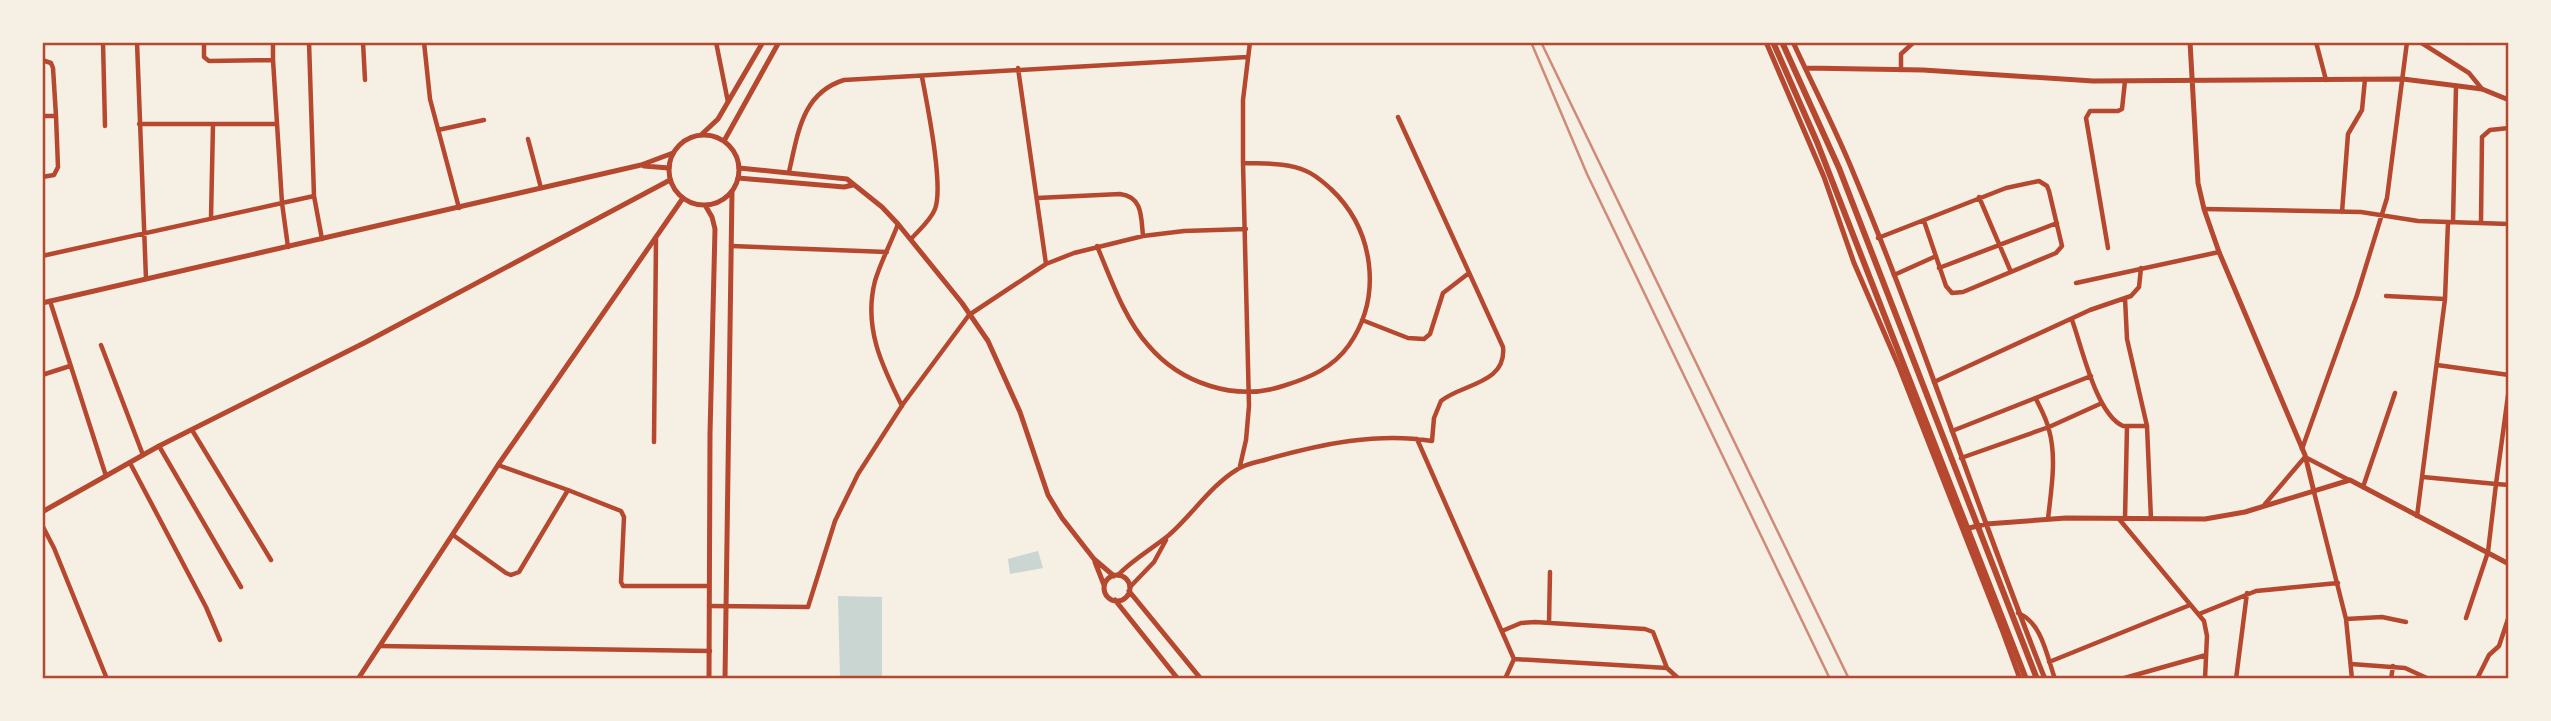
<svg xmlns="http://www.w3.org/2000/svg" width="2551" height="721" font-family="Overpass,sans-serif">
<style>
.water{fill:#c9d6d2}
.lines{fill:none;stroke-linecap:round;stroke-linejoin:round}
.minor{stroke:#b5482f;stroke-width:4.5}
.tertiary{stroke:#b5482f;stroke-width:5}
.secondary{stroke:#b5482f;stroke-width:5}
.primary{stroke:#b5482f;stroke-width:6}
.rail{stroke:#cf8b77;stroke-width:2.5}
.neatline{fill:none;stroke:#b5482f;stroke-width:2.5}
</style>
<rect width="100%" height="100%" fill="#f6efe4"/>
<!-- water -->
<path class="water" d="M 1038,551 L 1043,568 L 1010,574 L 1008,559 Z
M 838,596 L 882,597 L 882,679 L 840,679 Z"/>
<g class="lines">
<!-- minor -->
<path class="minor" d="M 103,42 L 105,126
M 137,42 L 146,279
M 268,42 L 273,43 L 273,60
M 363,42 L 365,80
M 424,42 L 430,99 L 459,208
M 716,42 L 728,102
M 2316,42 L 2326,80
M 2420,42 L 2469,73 L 2482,89
M 2469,43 L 2469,42
M 42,60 L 51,63 L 53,68 L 56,116 L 42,116
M 1018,68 L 1046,264
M 1901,70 L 1901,54 L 1914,42
M 139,124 L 213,124
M 438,130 L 484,120
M 528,139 L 541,188
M 789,172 C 798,133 802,93 844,80 L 1247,57
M 42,177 L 54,175 L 58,167 L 56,116
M 314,196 L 322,239
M 1979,197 L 2011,272
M 1037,198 L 1120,194 C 1143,197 1141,217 1143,236
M 2204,209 L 2361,212 L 2418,221 L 2509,224
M 2342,212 L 2348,134 L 2362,110 L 2365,79
M 211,218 L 213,124 L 277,124
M 2453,222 L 2456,86
M 2481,222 L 2482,137 L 2490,130 L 2509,128
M 898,224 C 891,243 881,261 875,281 C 863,327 882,366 902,406
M 1878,238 L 2006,188 L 2039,181 L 2047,186 L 2049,191 L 2062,246 L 2056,253 L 1963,292 L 1952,293 L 1946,286 L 1924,221
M 911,239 C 919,230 931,220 935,209 C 944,186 927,104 922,77
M 731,246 L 887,252
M 1097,246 C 1111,279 1124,318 1148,345 C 1180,383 1235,402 1283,386 C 1309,378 1333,368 1349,345 C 1383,296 1374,230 1331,189 C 1323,182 1316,175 1306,171 C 1287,162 1263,164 1243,163
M 288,247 L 282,203 L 314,196 L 309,42
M 2108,248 L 2086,118 L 2090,111 L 2118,111 L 2122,109 L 2125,81
M 42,256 L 282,203 L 273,60 L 209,61 L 204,57 L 204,42
M 1939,268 L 2057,223
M 1894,275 L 1934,257
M 2076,283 L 2219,252
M 2386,296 L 2445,299
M 2125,298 L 2127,339 L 2147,426
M 50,301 L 106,476
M 1362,320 L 1408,338 L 1424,339 L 1430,334 L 1443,293 L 1469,273
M 2072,320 C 2082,347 2096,414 2123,426 L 2147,426 L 2151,519
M 101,345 L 143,455
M 2437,365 L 2509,375
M 42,375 L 70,366
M 1934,382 L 2090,310 L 2131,296 L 2139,287 L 2141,268
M 2509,388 L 2496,484 L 2509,485
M 2036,399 C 2041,409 2047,420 2049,430 C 2057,458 2051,491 2048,519
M 192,430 L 271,560
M 1952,431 L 2091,376
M 1417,439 L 1514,659 L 1667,668
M 654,442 L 656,239
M 159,446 L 241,587
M 2302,449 L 2357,295 L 2387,198 L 2407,42
M 1961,458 L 2049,427 L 2102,403
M 130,463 L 206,607 L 220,640
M 1240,466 L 1246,440 L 1249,406 L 1243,163 L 1243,100 L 1250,42
M 2423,477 L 2496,484 L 2488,552 L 2466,618
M 2363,487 L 2395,393
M 568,490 L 621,511 L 624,517 L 621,582 L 623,586 L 709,586
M 2314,492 L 2346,619 L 2352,679
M 2265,504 L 2305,457 L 2349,480
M 2417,516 L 2445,299 L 2448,222
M 2119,519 L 2204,621 L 2207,636 L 2205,679
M 2125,519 L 2127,427
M 42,525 L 54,548 L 107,679
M 453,535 L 506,573 L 511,575 L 519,572 L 568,490 L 498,465
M 1118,575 C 1133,559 1152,549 1169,535 C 1192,515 1211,485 1238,469 C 1247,463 1259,462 1268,459 C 1321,444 1378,432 1432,441 L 1434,418 L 1441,401 C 1461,384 1507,384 1503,347 L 1398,117
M 1130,587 L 1154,562 L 1166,540
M 709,606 L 808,607 L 835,521 L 858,474 L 903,404 L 969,315 L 1046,264 L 1074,253 L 1143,236 L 1184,231 L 1246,229
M 2018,613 C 2042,622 2047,657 2055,679
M 2199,614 L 2256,591 L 2338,583
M 2346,619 L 2382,617 L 2406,622
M 1549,623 L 1550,572
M 1502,631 L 1521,623 L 1535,622 L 1645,629 L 1653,632 L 1667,668 L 1679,679
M 380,646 L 710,651
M 2049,662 L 2190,605
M 2351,664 L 2405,668 L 2429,679
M 1505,679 L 1514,659
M 2121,679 L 2206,655
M 2236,679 L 2247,593
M 2391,679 L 2393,666
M 2477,679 L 2489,655 L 2499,646 L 2509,616"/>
<!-- tertiary -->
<path class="tertiary" d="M 1766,42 L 1824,177 L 1854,263 L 1899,367 L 2001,627
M 1793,42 C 1813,86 1835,128 1853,172 C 1923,339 1978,511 2045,679
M 2190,42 L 2198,183 L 2204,209 L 2219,252 L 2305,455 L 2314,492
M 1805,68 L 1923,70 L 2093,81 L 2403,79 L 2482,89 L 2509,100
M 644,166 L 669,168
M 739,168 L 847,179 L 882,207 L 898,224 L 962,303 L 988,341 L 1020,412 L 1048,495 L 1062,518 L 1094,559 L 1114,576
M 738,178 L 844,187 L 853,185
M 42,303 L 641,165 L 673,153
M 42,512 L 159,446 L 366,342 L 670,180
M 1965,529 L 1986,524 L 2066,518 L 2205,519 L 2245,512 L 2350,480 L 2509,564
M 1095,562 L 1104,585
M1104 588a13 13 0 1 1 26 0a13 13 0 1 1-26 0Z
M 1129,591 L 1201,679
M 1115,600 L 1178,679
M 358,679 L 498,465 L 683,198"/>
<!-- secondary -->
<path class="secondary" d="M 701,135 L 718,119 L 763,42
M669 170a35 35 0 1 1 70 0a35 35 0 1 1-70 0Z
M 724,141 L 779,42
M 705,205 L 712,217 L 715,229 L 710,434 L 709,679
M 2001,627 L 2020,679
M 725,679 L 732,191"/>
<!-- primary -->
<path class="primary" d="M 1773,42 L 1817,142 L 2026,679
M 1782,42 L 1839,168 L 2037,679"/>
<!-- rail -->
<path class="rail" d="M 1531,42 L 1587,174 L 1830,679
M 1541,42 L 1849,679"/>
</g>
<!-- border -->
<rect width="2551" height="721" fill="none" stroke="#f6efe4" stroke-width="88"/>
<rect x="44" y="44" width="2463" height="633" class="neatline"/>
</svg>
